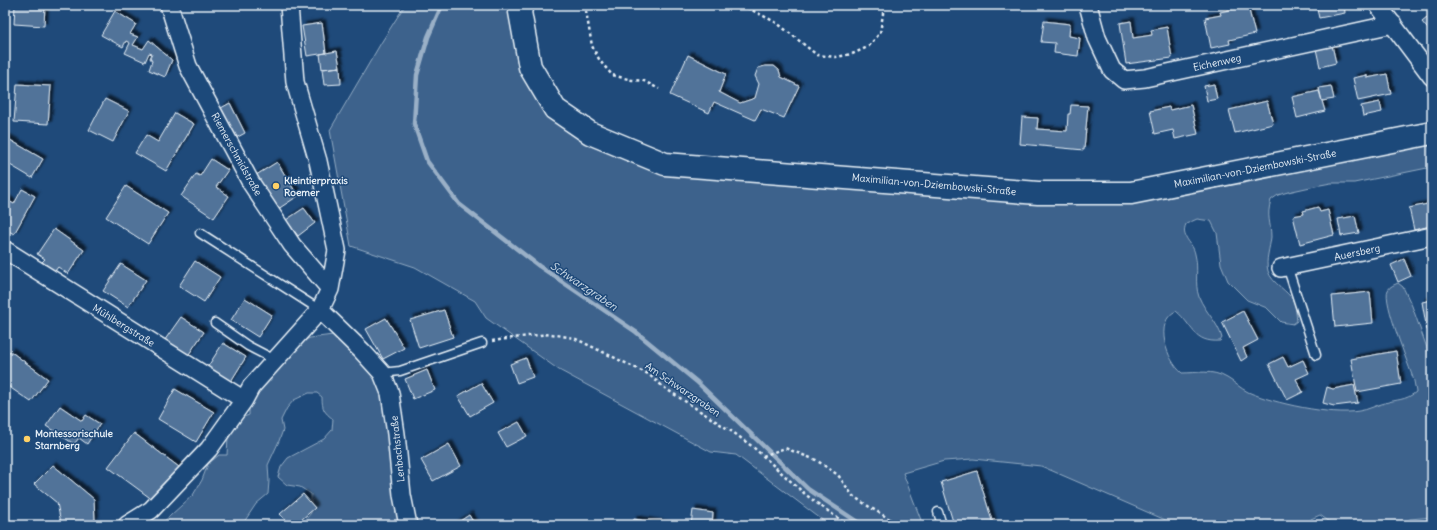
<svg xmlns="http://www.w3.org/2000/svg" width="1437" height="530" font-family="Delius,sans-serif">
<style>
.green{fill:#3c628c;stroke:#92aac2}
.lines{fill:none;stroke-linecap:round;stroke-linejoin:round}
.stream{stroke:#9ab0c7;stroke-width:4.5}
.building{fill:#517399;stroke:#e8f1f8;filter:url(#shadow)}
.lane-casing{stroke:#e8f1f8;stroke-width:11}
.street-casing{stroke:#e8f1f8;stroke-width:20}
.secondary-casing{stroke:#e8f1f8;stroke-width:25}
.path{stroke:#e8f1f8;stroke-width:2.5;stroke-dasharray:3 3;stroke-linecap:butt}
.lane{stroke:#1f4a7a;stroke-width:8}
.street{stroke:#1f4a7a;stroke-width:17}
.secondary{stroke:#1f4a7a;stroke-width:22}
.poi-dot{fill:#ffd166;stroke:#1f4a7a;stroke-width:1.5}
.labels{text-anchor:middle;stroke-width:3;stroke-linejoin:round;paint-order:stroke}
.street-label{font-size:10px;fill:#e8f1f8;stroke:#1f4a7a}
.poi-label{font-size:10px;font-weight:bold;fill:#e8f1f8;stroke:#1f4a7a;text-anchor:start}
.water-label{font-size:11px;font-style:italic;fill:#d4e1ec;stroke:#1f4a7a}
</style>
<defs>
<filter id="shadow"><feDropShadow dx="3.5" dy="-3.5" stdDeviation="1" flood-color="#0009"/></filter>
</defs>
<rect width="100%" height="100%" fill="#1f4a7a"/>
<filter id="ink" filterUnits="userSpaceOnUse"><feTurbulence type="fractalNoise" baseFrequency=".025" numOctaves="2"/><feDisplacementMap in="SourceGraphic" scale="8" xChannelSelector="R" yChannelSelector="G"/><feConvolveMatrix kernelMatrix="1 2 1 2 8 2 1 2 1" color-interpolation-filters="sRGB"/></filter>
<g filter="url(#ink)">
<!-- green -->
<path class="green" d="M 405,5 L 522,5 L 520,12 L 555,109 L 657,160 L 1131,193 L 1432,141 L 1432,167 L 1354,183 L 1331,183 L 1315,186 L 1288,192 L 1278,195 L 1271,200 C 1266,217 1271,222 1271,237 C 1270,248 1265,260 1268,271 C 1272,284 1288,290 1294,302 C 1296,307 1296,315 1297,321 L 1293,324 L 1281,322 L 1267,308 L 1247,300 L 1228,281 L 1221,264 L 1217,233 L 1211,221 L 1197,219 L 1186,224 C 1180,238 1193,242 1195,254 C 1199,269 1194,283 1199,297 C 1205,312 1218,322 1222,338 L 1220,341 C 1193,343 1193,325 1176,311 C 1153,322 1167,361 1182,373 C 1198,373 1212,369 1227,378 C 1234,382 1240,388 1248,392 C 1273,403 1332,416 1359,411 C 1368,410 1376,405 1385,403 C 1397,399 1405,401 1416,392 L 1414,381 C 1409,365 1382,301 1388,290 C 1390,286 1394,285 1398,283 L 1403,287 L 1412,306 L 1432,362 L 1432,517 L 1410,519 L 1402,525 L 1334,525 L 1320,515 L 1311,519 L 1307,525 L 1177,525 L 1041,466 L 973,459 L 944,461 L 903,473 L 921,520 L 918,525 L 829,525 L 736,455 L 711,452 L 559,370 L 486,318 L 475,301 L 415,267 L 351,246 L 330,130 L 381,43 Z
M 333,335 L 359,354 L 384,392 L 401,525 L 301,525 L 311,513 L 311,494 L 300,487 L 287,485 L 278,477 L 281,467 L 288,458 L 324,439 L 332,430 L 333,419 C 324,412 322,409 322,397 L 317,393 L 309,393 L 294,400 L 287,408 L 281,420 L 283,430 L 279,441 L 268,465 L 269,481 L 268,494 L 256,504 L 244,522 L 235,525 L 160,525 L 193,495 L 202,480 L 208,464 L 219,455 L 227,455 L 228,437 L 236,420 L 249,415 L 249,403 L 293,345 L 310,338 Z"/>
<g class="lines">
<!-- stream -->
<path class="stream" d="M 442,5 L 428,37 L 417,75 L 414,124 L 427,161 L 459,204 L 539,266 L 636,332 L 697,382 L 808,489 L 862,525"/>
</g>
<!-- building -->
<path class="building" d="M 15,5 L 45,5 L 44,26 L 14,24 Z
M 1316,5 L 1344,5 L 1345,13 L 1319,18 Z
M 1248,6 L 1255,34 L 1229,40 L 1230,44 L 1211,48 L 1205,18 L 1221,15 L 1220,12 Z
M 115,11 L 136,24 L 130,34 L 138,37 L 133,45 L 143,49 L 149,40 L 172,60 L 165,77 L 149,70 L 152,61 L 150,58 L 152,54 L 149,53 L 145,62 L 125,53 L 130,43 L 126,41 L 123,47 L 101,35 Z
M 1432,14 L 1432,34 L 1422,22 Z
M 1044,21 L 1070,24 L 1069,36 L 1080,38 L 1078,56 L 1054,53 L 1055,43 L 1041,42 Z
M 1131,21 L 1133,38 L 1152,35 L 1151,30 L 1167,27 L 1172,58 L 1126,64 L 1120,23 Z
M 322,23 L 326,53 L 307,56 L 302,26 Z
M 1332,45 L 1336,63 L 1320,67 L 1316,49 Z
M 337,51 L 340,67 L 322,69 L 320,54 Z
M 688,55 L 726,74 L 719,92 L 740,103 L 755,98 L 759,84 L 755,76 L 758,68 L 765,66 L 774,66 L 779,70 L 781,77 L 799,86 L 784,118 L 761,109 L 755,120 L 714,102 L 709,113 L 670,95 Z
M 340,67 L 341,84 L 324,85 L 322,69 Z
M 1387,74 L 1391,94 L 1358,101 L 1353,78 L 1367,75 L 1367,78 Z
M 17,84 L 51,86 L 48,124 L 14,122 Z
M 1214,84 L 1217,99 L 1207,101 L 1204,86 Z
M 1331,86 L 1334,99 L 1322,101 L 1319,88 Z
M 1319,91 L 1325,111 L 1297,118 L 1292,97 Z
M 105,99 L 129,111 L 113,142 L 89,130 Z
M 1267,101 L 1273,124 L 1235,133 L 1229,110 Z
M 1380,102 L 1382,112 L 1363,116 L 1361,106 Z
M 230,103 L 245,133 L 236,138 L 221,108 Z
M 1071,105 L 1088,106 L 1084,150 L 1020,144 L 1022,117 L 1038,118 L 1037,129 L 1067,131 L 1068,114 L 1070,114 Z
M 1191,105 L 1198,134 L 1175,139 L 1173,130 L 1155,134 L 1150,111 L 1169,107 L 1170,110 Z
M 175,113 L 194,124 L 166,171 L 135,153 L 146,135 L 158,142 Z
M 5,137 L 43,159 L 32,178 L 5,162 Z
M 211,159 L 228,170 L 216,187 L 229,196 L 214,218 L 181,196 L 196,174 L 200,176 Z
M 277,162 L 298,196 L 275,211 L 253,177 Z
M 126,186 L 168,213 L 148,244 L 106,217 Z
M 22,189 L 35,196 L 14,234 L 5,229 L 5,199 L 14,204 Z
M 1432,203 L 1432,231 L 1431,232 L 1430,226 L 1414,230 L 1409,208 Z
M 1318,207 L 1320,212 L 1328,210 L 1334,235 L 1300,244 L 1293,216 L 1304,214 L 1303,211 Z
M 304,208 L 315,223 L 298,236 L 286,220 Z
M 1355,216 L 1359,233 L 1341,236 L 1338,219 Z
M 54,229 L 84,250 L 68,274 L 58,267 L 55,271 L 42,262 L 45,259 L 37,254 Z
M 1404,259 L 1411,276 L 1398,282 L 1391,265 Z
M 195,261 L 220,277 L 204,302 L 179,286 Z
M 121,264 L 146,280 L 128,307 L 103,291 Z
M 1370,292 L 1373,323 L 1335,327 L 1332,296 Z
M 245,298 L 272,315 L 258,337 L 231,320 Z
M 1432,300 L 1432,329 L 1427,330 L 1422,302 Z
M 444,310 L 453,337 L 419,348 L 410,320 Z
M 1243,311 L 1258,340 L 1243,348 L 1247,357 L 1241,361 L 1222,322 Z
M 181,317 L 204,332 L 185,360 L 162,344 Z
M 386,318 L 404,348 L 383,359 L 366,329 Z
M 223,343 L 246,357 L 228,386 L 205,371 Z
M 10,351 L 48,379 L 31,402 L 5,384 L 5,358 Z
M 1396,351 L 1401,384 L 1357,392 L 1351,359 Z
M 1283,357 L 1288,367 L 1303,360 L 1309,373 L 1296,379 L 1303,392 L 1287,400 L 1269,364 Z
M 526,358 L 533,377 L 517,383 L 510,364 Z
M 427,370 L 435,390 L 413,399 L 405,379 Z
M 481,383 L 493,403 L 470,416 L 458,396 Z
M 1354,385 L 1358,403 L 1334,406 L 1323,403 L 1327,387 L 1333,389 Z
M 175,389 L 214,412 L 196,442 L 158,419 Z
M 60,406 L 82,421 L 86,415 L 100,424 L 87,444 L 79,438 L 74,444 L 46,426 Z
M 519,422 L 527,436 L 506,447 L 498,433 Z
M 134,433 L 179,467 L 153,500 L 108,467 Z
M 449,444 L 461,466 L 433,481 L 421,460 Z
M 53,465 L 94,499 L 95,520 L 91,525 L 59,525 L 61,523 L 57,503 L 34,484 Z
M 977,471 L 993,524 L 989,525 L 954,525 L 941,482 Z
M 303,494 L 315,508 L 295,525 L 290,525 L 280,514 Z
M 693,510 L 713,513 L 712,525 L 691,525 Z
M 469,515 L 475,525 L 454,525 Z
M 634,519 L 666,525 L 633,525 Z"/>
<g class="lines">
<!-- lane casing -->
<g class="lane-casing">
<path id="lane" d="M 200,233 L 320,310
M 1287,266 L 1316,355
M 215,323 L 248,346 L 275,360
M 382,373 L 400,371 L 482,343
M 938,512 L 942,525"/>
</g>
<!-- street casing -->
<g class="street-casing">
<path id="street" d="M 169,5 L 188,66 L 251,183 L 292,245 L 330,289
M 1088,5 L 1097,38 L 1112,70 L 1124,80 L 1145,78 L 1393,24
M 1378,5 L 1432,77
M 5,250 L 244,400
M 1281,268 L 1432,236
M 320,310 L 362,351 L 382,373 L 390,393 L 396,434 L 402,495 L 408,525
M 127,525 L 151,510 L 209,449 L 244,400 L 251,387 L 320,310 L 330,289 L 337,250 L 318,161 L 295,82 L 289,5"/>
</g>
<!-- secondary casing -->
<g class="secondary-casing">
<path id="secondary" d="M 522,5 L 520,12 L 530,67 L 555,109 L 590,133 L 665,164 L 1038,193 L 1131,193 L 1432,133"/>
</g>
<!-- path -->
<path class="path" d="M 585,5 L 592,46 L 600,61 L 612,75 L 632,80 L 644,81 L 659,89
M 742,5 L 777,23 L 817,55 L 836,57 L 852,54 L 868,47 L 880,33 L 883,14 L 883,5
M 492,341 L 528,336 L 551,334 L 574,338 L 648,374 L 666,389 L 734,433 L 753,447 L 806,495 L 847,525
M 763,456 L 785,448 L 816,460 L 838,475 L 853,496 L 871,508 L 900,525"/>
<!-- lane -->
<use href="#lane" class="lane"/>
<!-- street -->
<use href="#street" class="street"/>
<!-- secondary -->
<use href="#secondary" class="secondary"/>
</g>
</g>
<!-- markers -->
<g class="poi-dot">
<circle cx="276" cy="186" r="4"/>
<circle cx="27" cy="439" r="4"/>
</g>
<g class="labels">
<!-- street labels -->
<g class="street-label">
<text transform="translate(1217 62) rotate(-12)" y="4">Eichenweg</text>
<text transform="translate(237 154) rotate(61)" y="4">Riemerschmidstraße</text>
<text transform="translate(1255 168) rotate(-11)" y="4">Maximilian-von-Dziembowski-Straße</text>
<text transform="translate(934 184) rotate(5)" y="4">Maximilian-von-Dziembowski-Straße</text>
<text transform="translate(1357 252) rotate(-12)" y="4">Auersberg</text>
<text transform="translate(124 325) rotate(32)" y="4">Mühlbergstraße</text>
<text transform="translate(683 389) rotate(34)" y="4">Am Schwarzgraben</text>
<text transform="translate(397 449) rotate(-96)" y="4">Lenbachstraße</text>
</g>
<!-- poi labels -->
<g class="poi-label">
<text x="284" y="184">Kleintierpraxis<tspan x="284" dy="12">Roemer</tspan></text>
<text x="35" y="437">Montessorischule<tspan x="35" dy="12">Starnberg</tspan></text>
</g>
<!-- water labels -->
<g class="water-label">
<text transform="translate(584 286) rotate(34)" y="4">Schwarzgraben</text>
</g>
</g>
<!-- margin -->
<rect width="1437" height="530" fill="none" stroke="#1f4a7a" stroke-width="20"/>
<rect x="10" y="10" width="1417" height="510" fill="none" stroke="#e8f1f8" stroke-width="1.5" filter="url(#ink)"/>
</svg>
